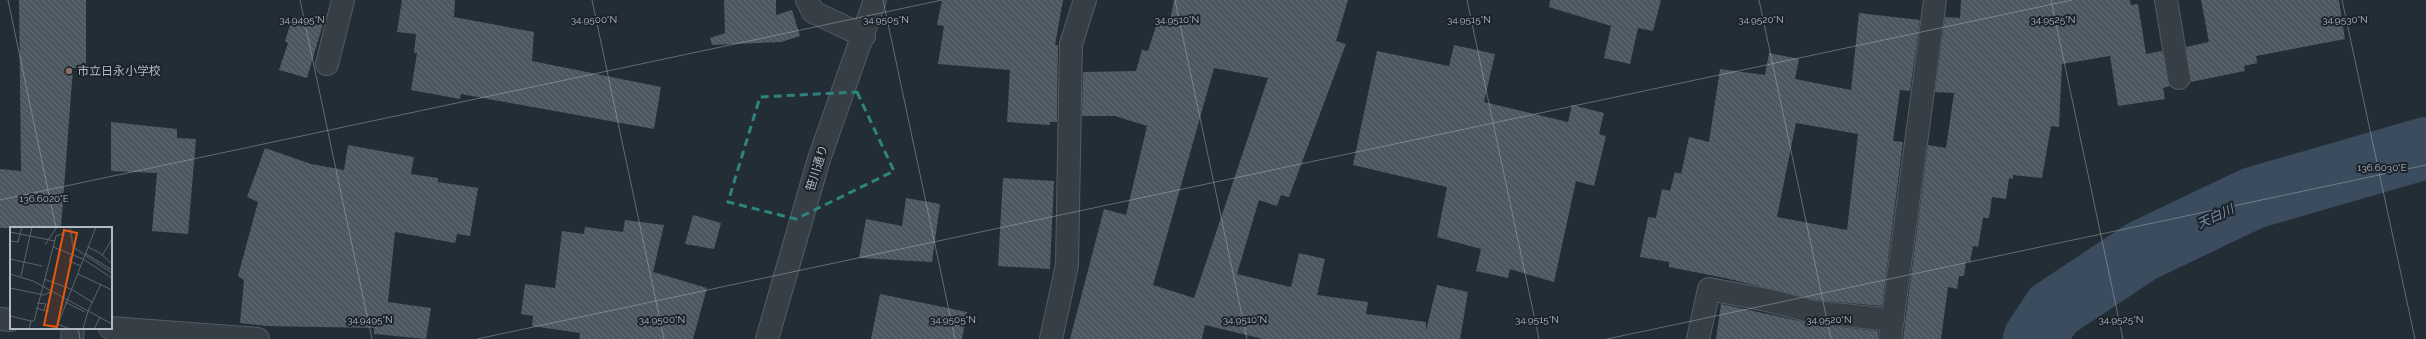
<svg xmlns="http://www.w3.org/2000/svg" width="2426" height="339" font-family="Raleway,'Noto Sans JP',sans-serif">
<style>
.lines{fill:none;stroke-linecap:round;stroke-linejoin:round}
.river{stroke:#3a4c5d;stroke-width:62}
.building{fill:url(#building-back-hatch);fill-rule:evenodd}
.minor-casing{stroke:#545c64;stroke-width:24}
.minor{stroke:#363e46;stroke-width:22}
.marked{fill:none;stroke:#2f837f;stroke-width:3;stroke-dasharray:8 5;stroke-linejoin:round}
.ticks{fill:none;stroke:#b1b9c3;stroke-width:1;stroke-opacity:0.45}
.education-dot{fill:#8d6e63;stroke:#1c232b;stroke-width:1.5}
.labels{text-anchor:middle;stroke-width:4;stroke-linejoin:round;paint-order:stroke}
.poi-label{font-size:12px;fill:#b1b9c3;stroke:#1c232b;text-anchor:start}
.street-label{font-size:12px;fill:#b1b9c3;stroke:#1c232b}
.water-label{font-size:13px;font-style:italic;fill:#758da3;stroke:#1c232b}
.inset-river{fill:none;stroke:#3a4c5d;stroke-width:2}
.inset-road{fill:none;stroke:#5c656e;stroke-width:1}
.view{fill:#e8590c;fill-opacity:0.15;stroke:#e8590c;stroke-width:2}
.inset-edge{fill:none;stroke:#b1b9c3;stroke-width:2}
.ticks-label{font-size:10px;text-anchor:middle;fill:#b1b9c3;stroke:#1c232b;stroke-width:4;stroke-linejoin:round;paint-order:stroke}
</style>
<defs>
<pattern id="building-back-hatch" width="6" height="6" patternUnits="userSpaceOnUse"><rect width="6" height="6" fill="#4c5761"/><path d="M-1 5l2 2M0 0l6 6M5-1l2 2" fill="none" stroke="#636d76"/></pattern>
</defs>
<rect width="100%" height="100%" fill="#232d35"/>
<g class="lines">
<!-- river -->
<path class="river" d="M 2034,339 L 2053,310 L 2142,251 L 2253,198 L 2426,148"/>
</g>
<!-- building -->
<path class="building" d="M 19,0 L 86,0 L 86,68 L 73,68 L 61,228 L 0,228 L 0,169 L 21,171 Z
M 402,0 L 455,0 L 454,17 L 534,32 L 532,61 L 661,87 L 654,129 L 461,94 L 460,99 L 411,90 L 417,53 L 414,53 L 416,34 L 397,32 Z
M 724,0 L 776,0 L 776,15 L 792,10 L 800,36 L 781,42 L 712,45 L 710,38 L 725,33 Z
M 942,0 L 1063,0 L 1055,45 L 1058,45 L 1057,122 L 1050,122 L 1050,125 L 1007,122 L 1010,70 L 938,64 L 944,26 L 937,25 Z
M 1174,0 L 1348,0 L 1336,41 L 1346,44 L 1289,197 L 1281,195 L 1277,206 L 1259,200 L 1237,274 L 1291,287 L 1299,253 L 1325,259 L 1317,295 L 1368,302 L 1366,314 L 1426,322 L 1426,331 L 1437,285 L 1468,292 L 1460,339 L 1263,339 L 1205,325 L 1202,339 L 1070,339 L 1104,209 L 1126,215 L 1147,126 L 1115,116 L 1082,116 L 1083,72 L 1136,71 L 1142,50 L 1148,51 L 1157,23 L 1169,26 ZM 1214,68 L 1268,78 L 1194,298 L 1153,285 Z
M 1550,0 L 1661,0 L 1653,31 L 1638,28 L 1630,64 L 1604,58 L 1611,26 L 1549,7 Z
M 1961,0 L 2130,0 L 2131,5 L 2138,4 L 2146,54 L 2162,51 L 2170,86 L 2163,88 L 2165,99 L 2118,106 L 2110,56 L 2062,64 L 2059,127 L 2051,126 L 2042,178 L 2013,175 L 2013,179 L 2009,178 L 2006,199 L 1992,197 L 1989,218 L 1983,218 L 1978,247 L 1973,246 L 1970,262 L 1966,261 L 1964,276 L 1959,276 L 1957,289 L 1948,287 L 1941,339 L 1903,339 L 1928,145 L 1946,148 L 1954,93 L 1935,92 L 1945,17 L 1960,18 Z
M 2201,0 L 2339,0 L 2345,39 L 2256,56 L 2257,63 L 2244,66 L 2245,71 L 2191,82 L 2186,47 L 2209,42 Z
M 1859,13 L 1920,20 L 1910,91 L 1900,90 L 1893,141 L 1903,142 L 1882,306 L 1816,300 L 1725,278 L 1669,267 L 1669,262 L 1640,257 L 1648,217 L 1656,218 L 1662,189 L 1670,191 L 1675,172 L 1681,174 L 1689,137 L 1709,142 L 1720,69 L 1765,75 L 1769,53 L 1799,59 L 1795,79 L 1851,90 ZM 1796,123 L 1858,134 L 1847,230 L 1777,217 Z
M 293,16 L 323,24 L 307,78 L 279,70 L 288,43 L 285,41 Z
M 1454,45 L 1495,54 L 1484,102 L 1568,122 L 1572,105 L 1604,113 L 1599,134 L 1606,136 L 1594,186 L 1576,181 L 1554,282 L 1510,269 L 1508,278 L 1476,271 L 1481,249 L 1437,237 L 1447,187 L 1353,165 L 1377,51 L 1449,66 Z
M 111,122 L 177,129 L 177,138 L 196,139 L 188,234 L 152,231 L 157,173 L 111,171 Z
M 348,145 L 414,157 L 411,174 L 438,178 L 438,182 L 478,188 L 470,236 L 457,234 L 455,243 L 395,232 L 388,302 L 431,308 L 426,339 L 374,334 L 374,328 L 267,326 L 240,323 L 244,280 L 238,276 L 258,202 L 247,197 L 265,148 L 311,164 L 344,170 Z
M 1003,178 L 1054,181 L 1050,269 L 998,266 Z
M 906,198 L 940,204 L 932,262 L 859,258 L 866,219 L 902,226 Z
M 693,215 L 721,223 L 714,249 L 685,244 Z
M 625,220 L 664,225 L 653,272 L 707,288 L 693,339 L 579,339 L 580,333 L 532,326 L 533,316 L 521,314 L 525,284 L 555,288 L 562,231 L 584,234 L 585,227 L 623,232 Z
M 880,294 L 967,312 L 962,339 L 871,339 Z
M 1721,304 L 1813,324 L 1878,331 L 1878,339 L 1716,339 Z"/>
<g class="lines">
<!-- minor casing -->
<g class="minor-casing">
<path id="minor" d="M 807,0 L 813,12 L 864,36
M 2166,0 L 2179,78
M 327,64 L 343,0
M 0,319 L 11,320
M 110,328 L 258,339
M 72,339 L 73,328
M 767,339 L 819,159 L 875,0
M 1051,339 L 1067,265 L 1071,44 L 1085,0
M 1698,339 L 1709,289 L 1767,300 L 1814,312 L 1893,320
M 1890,339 L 1935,0"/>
</g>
<!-- minor -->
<use href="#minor" class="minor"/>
</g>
<!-- marked area -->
<path class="marked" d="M 857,92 L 894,171 L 796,219 L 728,202 L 760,97 Z"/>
<!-- ticks -->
<path class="ticks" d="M 8,0 L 56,228M 300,0 L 372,339M 592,0 L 664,339M 883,0 L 955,339M 1175,0 L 1247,339M 1467,0 L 1539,339M 1759,0 L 1831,339M 2051,0 L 2123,339M 2342,0 L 2415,339M 0,200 L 942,0M 78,328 L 80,339M 477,339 L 2072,0M 1607,339 L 2426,165"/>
<!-- markers -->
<circle class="education-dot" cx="69" cy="71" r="4"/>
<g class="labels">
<!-- poi labels -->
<g class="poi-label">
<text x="77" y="75">市立日永小学校</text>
</g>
<!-- street labels -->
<g class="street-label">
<text transform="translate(817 168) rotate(-73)" y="4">笹川通り</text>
</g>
<!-- water labels -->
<g class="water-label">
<text transform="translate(2215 216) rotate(-25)" y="5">天白川</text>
</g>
</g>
<!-- overview -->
<g transform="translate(10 227)">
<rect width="102" height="102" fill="#232d35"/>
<path class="inset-river" d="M 60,0 L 63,20 L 102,46"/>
<path class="inset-road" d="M 0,5 L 45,14M 0,14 L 8,15 L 12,0M 35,18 L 47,0M 43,20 L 73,32 L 102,51M 78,20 L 90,26 L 102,37M 75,26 L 102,43M 62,27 L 59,34 L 71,39M 92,29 L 102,12M 0,32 L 32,39M 0,47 L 23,54 L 102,97M 68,47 L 102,63M 11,49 L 22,0M 34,52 L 61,62 L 82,75M 0,61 L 34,68 L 42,64M 55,75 L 75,85M 27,76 L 36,77 L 34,83M 26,81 L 39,85M 0,89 L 21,94 L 19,102M 21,94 L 24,94 L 46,9 L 52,7M 47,97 L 60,102M 46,102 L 86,0M 73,102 L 78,84 L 91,57M 84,102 L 90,90"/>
<path class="view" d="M 54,3 L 67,6 L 47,100 L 34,98 Z"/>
<rect width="102" height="102" class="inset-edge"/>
</g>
<g class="ticks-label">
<text x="302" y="23">34.9495°N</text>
<text x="594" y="23">34.9500°N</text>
<text x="886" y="23">34.9505°N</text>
<text x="1177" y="23">34.9510°N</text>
<text x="1469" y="23">34.9515°N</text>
<text x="1761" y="23">34.9520°N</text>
<text x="2053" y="23">34.9525°N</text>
<text x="2345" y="23">34.9530°N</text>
<text x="2382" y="171">136.6030°E</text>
<text x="44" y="202">136.6020°E</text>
<text x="370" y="323">34.9495°N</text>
<text x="662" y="323">34.9500°N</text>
<text x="953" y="323">34.9505°N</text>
<text x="1245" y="323">34.9510°N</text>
<text x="1537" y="323">34.9515°N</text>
<text x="1829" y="323">34.9520°N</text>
<text x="2121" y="323">34.9525°N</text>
</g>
</svg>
